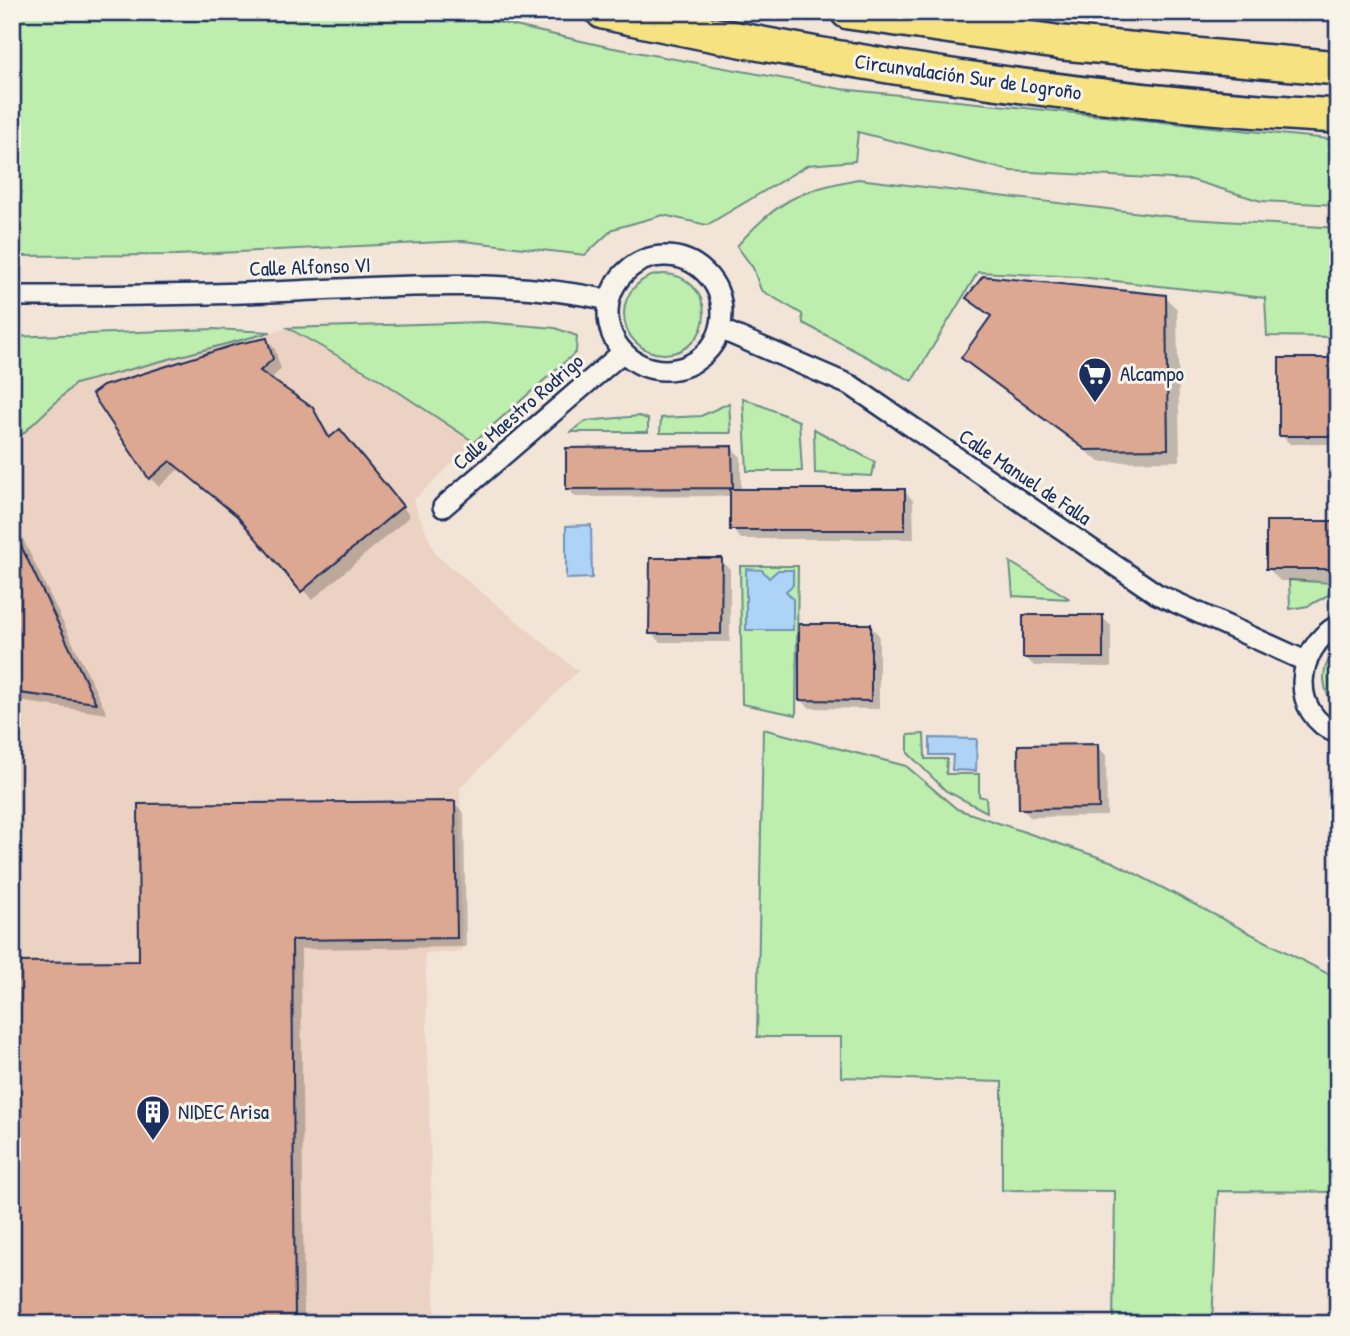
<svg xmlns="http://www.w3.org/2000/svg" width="1350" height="1336" font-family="'Patrick Hand',sans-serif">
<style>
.built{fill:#ecd2c2}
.green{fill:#bdeeae;stroke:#6c8e86;stroke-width:2}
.water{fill:#add3f6;stroke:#7391b9;stroke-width:2}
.shadow{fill:#0003}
.building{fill:#dda891;stroke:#1b2f5e;stroke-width:2}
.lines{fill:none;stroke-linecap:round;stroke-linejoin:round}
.minor-casing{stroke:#1b2f5e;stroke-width:24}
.trunk-casing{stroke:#1b2f5e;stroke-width:38}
.minor{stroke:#f7f3e8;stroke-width:19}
.trunk{stroke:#f7e281;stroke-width:33}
.labels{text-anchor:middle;stroke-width:6;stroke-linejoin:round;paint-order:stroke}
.street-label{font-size:21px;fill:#1b2f5e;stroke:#f7f3e8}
.poi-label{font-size:21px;fill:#1b2f5e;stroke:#f7f3e8;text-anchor:start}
</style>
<rect width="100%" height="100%" fill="#f2e4d7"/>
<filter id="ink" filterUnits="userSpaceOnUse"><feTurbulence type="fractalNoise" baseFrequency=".0143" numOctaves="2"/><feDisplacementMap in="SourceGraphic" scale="14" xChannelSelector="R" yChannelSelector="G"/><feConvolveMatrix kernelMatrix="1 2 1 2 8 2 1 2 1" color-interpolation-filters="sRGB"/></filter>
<g filter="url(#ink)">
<!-- built -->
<path class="built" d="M 288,328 L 379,379 L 474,442 L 413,501 L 436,555 L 578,671 L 460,788 L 462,952 L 425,953 L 435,1324 L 12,1324 L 12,444 L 75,384 Z"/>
<!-- green -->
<path class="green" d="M 12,12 L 453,12 L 608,47 L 841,89 L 1338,140 L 1338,205 L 1261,201 L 1192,180 L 1011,171 L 858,132 L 855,161 L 808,165 L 707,225 L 663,215 L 613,229 L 585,255 L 463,241 L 176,255 L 12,256 Z
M 858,179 L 1191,219 L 1338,228 L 1338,337 L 1267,336 L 1265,298 L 1080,277 L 978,272 L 912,381 L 803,323 L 802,314 L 761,290 L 753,268 L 737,246 C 778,200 798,191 858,179 Z
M624 314a40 40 0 1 1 80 0a40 40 0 1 1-80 0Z
M 484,322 L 555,328 L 577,336 L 576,352 L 474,442 L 379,379 L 288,328 Z
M 214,329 L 271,332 L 75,384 L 12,444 L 12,337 Z
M 743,398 L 799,421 L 802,471 L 747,471 Z
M 729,403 L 731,433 L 660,433 L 661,418 L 701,416 Z
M 639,416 L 648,419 L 648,432 L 571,432 L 586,421 Z
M 814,429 L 875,462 L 872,476 L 815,473 Z
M 1010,562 L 1070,599 L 1013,596 Z
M 740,566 L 798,566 L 796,715 L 742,704 Z
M 1289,580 L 1333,583 L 1332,593 L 1308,606 L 1290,609 Z
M 1338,650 L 1338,711 C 1322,693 1317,667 1338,650 Z
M 763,729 L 906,766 L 957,809 L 1113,862 L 1338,979 L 1338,1192 L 1218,1191 L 1212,1324 L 1113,1324 L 1115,1191 L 1002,1190 L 1002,1082 L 841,1077 L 841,1037 L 757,1037 Z
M 924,734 L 925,759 L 947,759 L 946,774 L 979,774 L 979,796 L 986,798 L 987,812 L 946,791 L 908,753 L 908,735 Z"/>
<!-- water -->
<path class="water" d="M 591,525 L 592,578 L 566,579 L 566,526 Z
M 746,569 L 762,570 L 769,578 L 778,570 L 793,570 L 793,585 L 786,591 L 793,599 L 793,630 L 746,630 Z
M 930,738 L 977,739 L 976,771 L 952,770 L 953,755 L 930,755 Z"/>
<!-- shadow -->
<path class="shadow" d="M 1165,297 L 1177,309 L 1180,461 L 1100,462 L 963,358 L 992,318 L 968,298 Z
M 266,339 L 275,349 L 281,369 L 270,380 L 312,410 L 332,438 L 349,441 L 410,516 L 312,600 L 244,521 L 180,468 L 159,487 L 150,478 Z
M 1338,360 L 1338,444 L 1290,444 L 1281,435 Z
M 732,448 L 741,457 L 741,491 L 904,491 L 913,500 L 914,539 L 741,539 L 732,529 L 732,496 L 576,497 L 567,488 Z
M 12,516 L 107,714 L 12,700 Z
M 1338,523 L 1338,581 L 1280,581 L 1268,568 Z
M 721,560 L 730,569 L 730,642 L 660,642 L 651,633 Z
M 1102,617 L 1111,626 L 1111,667 L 1034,666 L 1025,657 Z
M 870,626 L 879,635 L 879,709 L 810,708 L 800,699 Z
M 1097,746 L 1106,755 L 1107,816 L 1030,817 L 1021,808 Z
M 454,803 L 464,813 L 466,947 L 301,949 L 304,1324 L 12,1324 L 141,963 Z"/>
<!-- building -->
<path class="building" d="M 983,276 L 1166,295 L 1168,449 L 1086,450 L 961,358 L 991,316 L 966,298 Z
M 267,338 L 273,359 L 260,371 L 313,408 L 329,438 L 340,429 L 403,506 L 301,592 L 237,516 L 170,461 L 149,479 L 92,394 L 103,386 L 237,344 Z
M 1279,358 L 1338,358 L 1338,436 L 1279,436 Z
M 732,446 L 733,488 L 566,489 L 566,448 Z
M 730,489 L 905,489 L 905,530 L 730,530 Z
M 1266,521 L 1338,521 L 1338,569 L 1266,569 Z
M 12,527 L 96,703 L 12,692 Z
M 650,558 L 722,558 L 721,634 L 649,634 Z
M 1023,615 L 1103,615 L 1103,658 L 1023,658 Z
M 799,624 L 871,624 L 871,701 L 799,700 Z
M 1098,744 L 1099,808 L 1019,809 L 1018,745 Z
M 455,801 L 457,938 L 292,940 L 295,1324 L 108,1324 L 108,1321 L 12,1324 L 12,962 L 139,961 L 138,804 Z"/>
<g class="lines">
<!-- minor casing -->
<g class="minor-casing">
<path id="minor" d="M608 313a57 57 0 1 1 114 0a57 57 0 1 1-114 0Z
M 12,296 C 107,296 201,295 295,291 C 401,286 505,278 609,300
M 720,329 L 852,386 L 1157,594 L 1305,661
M 443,507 L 623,352
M 1338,625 C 1295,649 1288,713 1338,734"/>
</g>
<!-- trunk casing -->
<g class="trunk-casing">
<path id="trunk" d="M 603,12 C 845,64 1091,103 1338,116
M 848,12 L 1063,43 L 1338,68"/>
</g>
<!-- minor -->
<use href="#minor" class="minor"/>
<!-- trunk -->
<use href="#trunk" class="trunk"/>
</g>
</g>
<!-- icons -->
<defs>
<g id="supermarket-pin" transform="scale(1.75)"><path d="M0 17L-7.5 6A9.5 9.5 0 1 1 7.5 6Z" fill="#1b2f5e" stroke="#f7f3e8"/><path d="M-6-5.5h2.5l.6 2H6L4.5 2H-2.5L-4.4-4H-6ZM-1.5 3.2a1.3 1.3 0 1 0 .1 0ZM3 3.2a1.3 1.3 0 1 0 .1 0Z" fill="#fff"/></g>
<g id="building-pin" transform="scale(1.75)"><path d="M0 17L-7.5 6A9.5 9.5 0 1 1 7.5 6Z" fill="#1b2f5e" stroke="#f7f3e8"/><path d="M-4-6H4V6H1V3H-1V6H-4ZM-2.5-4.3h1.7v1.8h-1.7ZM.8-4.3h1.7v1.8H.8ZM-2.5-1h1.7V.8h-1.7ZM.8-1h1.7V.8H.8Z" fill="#fff"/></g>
</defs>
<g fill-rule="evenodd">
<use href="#supermarket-pin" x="1095" y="374"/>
<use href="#building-pin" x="153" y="1112"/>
</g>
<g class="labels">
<!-- street labels -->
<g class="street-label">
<text transform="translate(968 77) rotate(8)" y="7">Circunvalación Sur de Logroño</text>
<text transform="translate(310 267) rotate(-2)" y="7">Calle Alfonso VI</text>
<text transform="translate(518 412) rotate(-41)" y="7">Calle Maestro Rodrigo</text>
<text transform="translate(1025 477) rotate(34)" y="7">Calle Manuel de Falla</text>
</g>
<!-- poi labels -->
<g class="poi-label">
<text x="1120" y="381">Alcampo</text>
<text x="178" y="1119">NIDEC Arisa</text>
</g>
</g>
<!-- margin -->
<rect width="1350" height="1336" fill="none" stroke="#f7f3e8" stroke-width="42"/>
<rect x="21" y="21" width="1308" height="1294" fill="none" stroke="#1b2f5e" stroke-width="2.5" filter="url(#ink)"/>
</svg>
